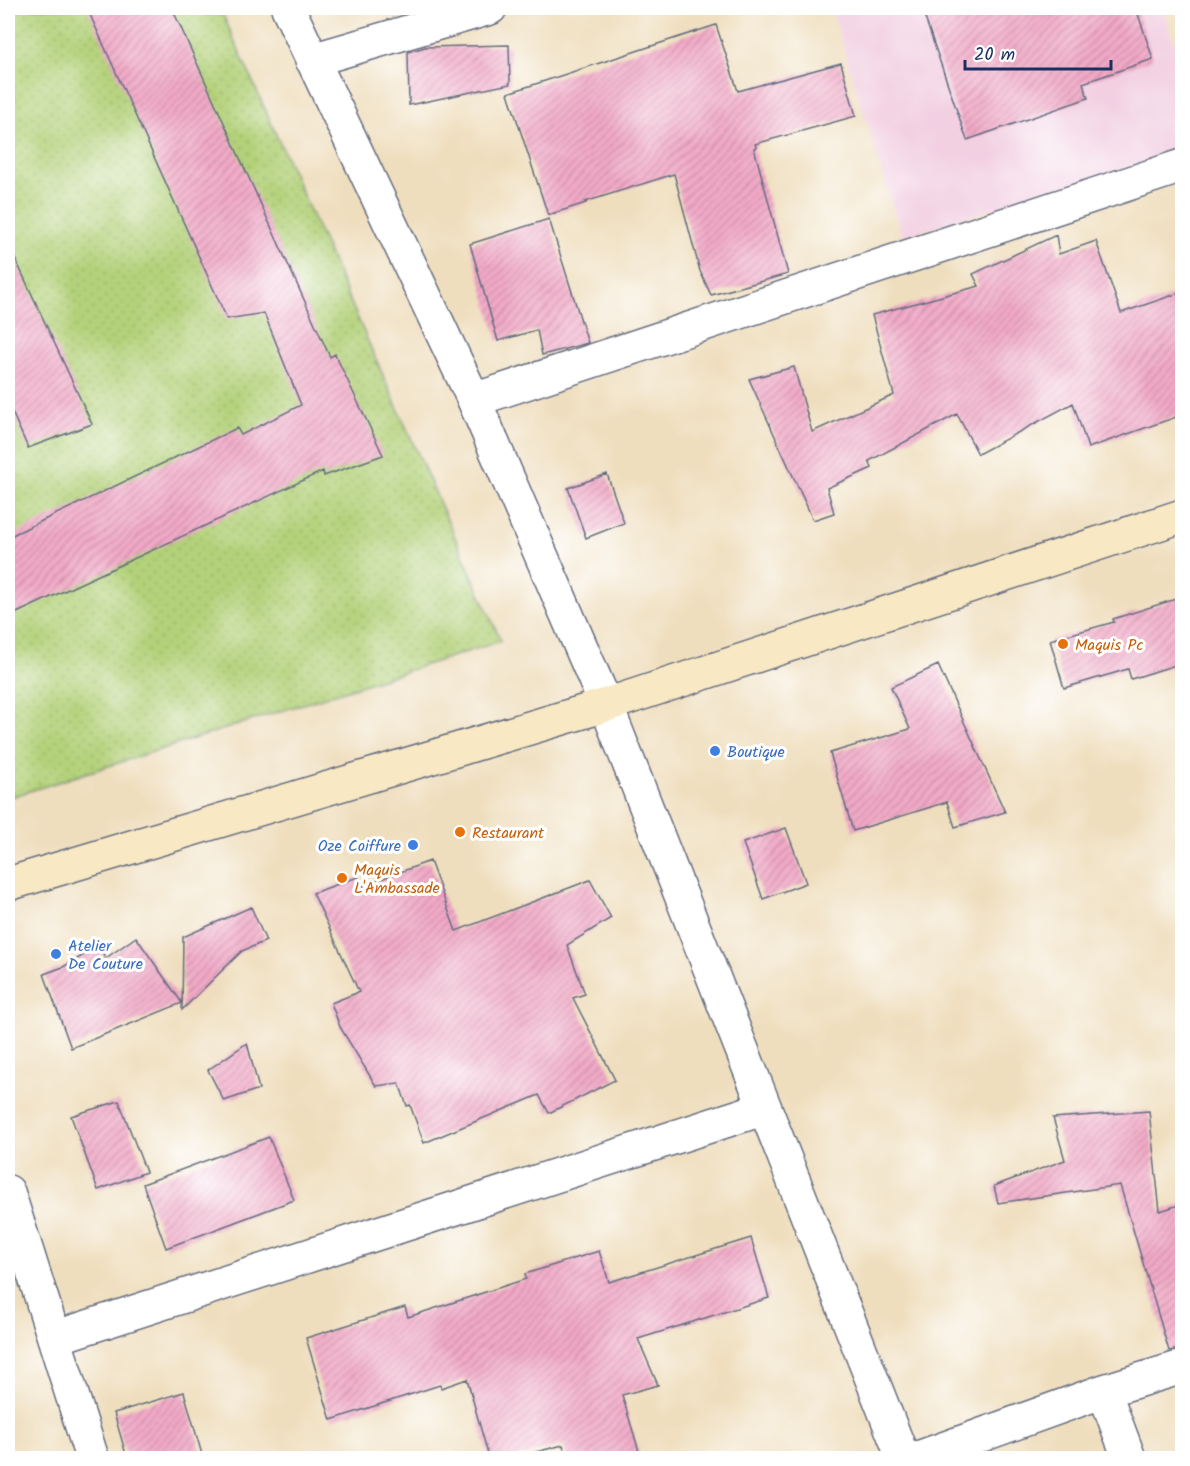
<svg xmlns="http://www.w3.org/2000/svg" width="1190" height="1466" font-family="Kalam,sans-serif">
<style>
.built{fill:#f2cfe1}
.green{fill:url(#green-dots);stroke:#67806c;stroke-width:1.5}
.building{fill:url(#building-hatch)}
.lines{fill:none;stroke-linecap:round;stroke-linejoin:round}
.street-casing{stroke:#656c7f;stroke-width:36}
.secondary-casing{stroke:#656c7f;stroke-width:36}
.street{stroke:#fff;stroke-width:33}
.secondary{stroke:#f8e8c3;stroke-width:33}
.food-dot{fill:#e8710a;stroke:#fff;stroke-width:2}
.shop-dot{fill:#3f7fe0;stroke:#fff;stroke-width:2}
.labels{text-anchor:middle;stroke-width:6;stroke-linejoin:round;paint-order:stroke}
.food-label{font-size:16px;fill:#c56008;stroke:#fff;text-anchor:start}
.shop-label{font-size:16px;fill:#366cbe;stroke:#fff;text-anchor:start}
</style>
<defs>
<pattern id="green-dots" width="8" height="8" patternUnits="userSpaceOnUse" patternTransform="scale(1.5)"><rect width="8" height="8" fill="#b3d179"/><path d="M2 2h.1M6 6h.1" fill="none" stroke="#99b46b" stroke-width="1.8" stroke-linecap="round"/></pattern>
<pattern id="building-hatch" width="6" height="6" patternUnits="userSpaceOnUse" patternTransform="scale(1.5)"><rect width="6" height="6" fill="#f3aac7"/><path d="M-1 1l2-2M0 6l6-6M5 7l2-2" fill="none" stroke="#c48ba5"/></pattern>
</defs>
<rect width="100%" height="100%" fill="#fff"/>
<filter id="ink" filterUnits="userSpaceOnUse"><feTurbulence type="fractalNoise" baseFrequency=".0167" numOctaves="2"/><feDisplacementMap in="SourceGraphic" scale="12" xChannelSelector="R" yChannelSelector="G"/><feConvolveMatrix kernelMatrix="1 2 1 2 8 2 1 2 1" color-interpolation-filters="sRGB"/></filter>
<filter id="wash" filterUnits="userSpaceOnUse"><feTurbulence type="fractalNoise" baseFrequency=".008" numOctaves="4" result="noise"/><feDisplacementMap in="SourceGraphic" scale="24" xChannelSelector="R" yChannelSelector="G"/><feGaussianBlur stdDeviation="1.35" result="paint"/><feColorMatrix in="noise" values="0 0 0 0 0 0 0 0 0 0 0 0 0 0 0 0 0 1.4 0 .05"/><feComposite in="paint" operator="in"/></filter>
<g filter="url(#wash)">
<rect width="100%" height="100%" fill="#efdebd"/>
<!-- built -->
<path class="built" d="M 831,8 L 1163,8 L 1182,68 L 1182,150 L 902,237 Z"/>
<!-- green -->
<path class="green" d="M 8,8 L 220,8 L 501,641 L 8,798 Z"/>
<g id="blocks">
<!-- building -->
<path class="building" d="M 87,8 L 172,8 L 330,357 L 335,354 L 383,455 L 324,476 L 323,471 L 8,617 L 8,537 L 237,428 L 241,435 L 301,405 L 264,313 L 227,319 Z
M 945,8 L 1136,8 L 1153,59 L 1083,83 L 1088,98 L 967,140 L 924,15 Z
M 716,25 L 738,91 L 841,63 L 856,116 L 755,144 L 756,147 L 754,148 L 788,274 L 711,295 L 700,271 L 674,174 L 585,202 L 586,203 L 548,215 L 508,93 Z
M 509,45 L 510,84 L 409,105 L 408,52 L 425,47 Z
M 549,219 L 588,343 L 542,355 L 537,330 L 498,341 L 470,244 Z
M 1056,235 L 1059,254 L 1096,241 L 1121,313 L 1182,292 L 1182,415 L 1088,448 L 1073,403 L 978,454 L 957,414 L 869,461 L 872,468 L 827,488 L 834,513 L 813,520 L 749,379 L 794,367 L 812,432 L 894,395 L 872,315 L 979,286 L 973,274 Z
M 8,243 L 92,424 L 28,448 L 8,403 Z
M 607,474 L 624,523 L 586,538 L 568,488 Z
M 1182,597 L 1182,663 L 1131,679 L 1128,669 L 1064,688 L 1050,640 L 1114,622 L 1113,619 Z
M 938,665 L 1005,812 L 955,827 L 947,802 L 853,831 L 830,753 L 910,729 L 891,687 Z
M 786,828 L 806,883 L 763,899 L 743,843 Z
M 430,861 L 456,931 L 590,880 L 611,918 L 567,945 L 585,994 L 573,998 L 615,1080 L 549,1113 L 539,1095 L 424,1143 L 410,1105 L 407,1106 L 399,1083 L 376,1086 L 340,1027 L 331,1003 L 359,992 L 313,893 L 358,877 L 362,886 Z
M 251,907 L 266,941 L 242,951 L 182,1010 L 183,937 Z
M 136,937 L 182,1003 L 71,1048 L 44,974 L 63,967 L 98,947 L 106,958 Z
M 247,1043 L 259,1089 L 224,1101 L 208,1070 Z
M 119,1101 L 146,1172 L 98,1190 L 71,1116 Z
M 1149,1111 L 1160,1211 L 1182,1204 L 1182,1349 L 1169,1351 L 1120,1185 L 998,1203 L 994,1186 L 1065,1160 L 1053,1118 Z
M 269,1137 L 294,1200 L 166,1248 L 143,1184 Z
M 751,1238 L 769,1298 L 638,1339 L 658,1385 L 622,1395 L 641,1458 L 567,1458 L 563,1445 L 513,1458 L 489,1458 L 467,1379 L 441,1388 L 440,1385 L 331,1420 L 306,1338 L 405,1307 L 408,1317 L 526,1279 L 525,1274 L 599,1251 L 609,1282 Z
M 184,1392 L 203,1458 L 127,1458 L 114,1413 Z"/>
</g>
</g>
<g filter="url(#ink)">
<use href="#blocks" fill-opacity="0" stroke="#656c7f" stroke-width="1.5"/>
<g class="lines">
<!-- street casing -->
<g class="street-casing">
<path id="street" d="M 288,8 L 474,400 L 606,705 L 903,1458
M 312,60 L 490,8
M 474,400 L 1182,166
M 8,1192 L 92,1458
M 54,1338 L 765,1108
M 1104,1391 L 1129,1458
M 918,1458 L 1104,1391 L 1182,1367"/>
</g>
<!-- secondary casing -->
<g class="secondary-casing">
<path id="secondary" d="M 8,884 L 606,705 L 1182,516"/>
</g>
<!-- street -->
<use href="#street" class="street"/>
<!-- secondary -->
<use href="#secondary" class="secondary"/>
</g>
</g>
<!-- markers -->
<g class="food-dot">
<circle cx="1063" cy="644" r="6"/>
<circle cx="460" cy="832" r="6"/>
<circle cx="342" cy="878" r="6"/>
</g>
<g class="shop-dot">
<circle cx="715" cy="751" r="6"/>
<circle cx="413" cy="845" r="6"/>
<circle cx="56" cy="954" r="6"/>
</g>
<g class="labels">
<!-- food labels -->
<g class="food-label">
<text x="1075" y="650">Maquis Pc</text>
<text x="472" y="838">Restaurant</text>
<text x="354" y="875">Maquis<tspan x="354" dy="18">L'Ambassade</tspan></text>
</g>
<!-- shop labels -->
<g class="shop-label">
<text x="727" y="757">Boutique</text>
<text x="401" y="851" text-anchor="end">Oze Coiffure</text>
<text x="68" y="951">Atelier<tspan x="68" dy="18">De Couture</tspan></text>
</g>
</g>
<!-- margin -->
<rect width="1190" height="1466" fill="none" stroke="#fff" stroke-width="30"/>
<!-- scale -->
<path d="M965 60v9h146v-9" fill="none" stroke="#1b2f5e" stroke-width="3"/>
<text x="974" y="60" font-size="18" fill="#1b2f5e" stroke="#ffffff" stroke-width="4.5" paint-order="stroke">20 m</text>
</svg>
